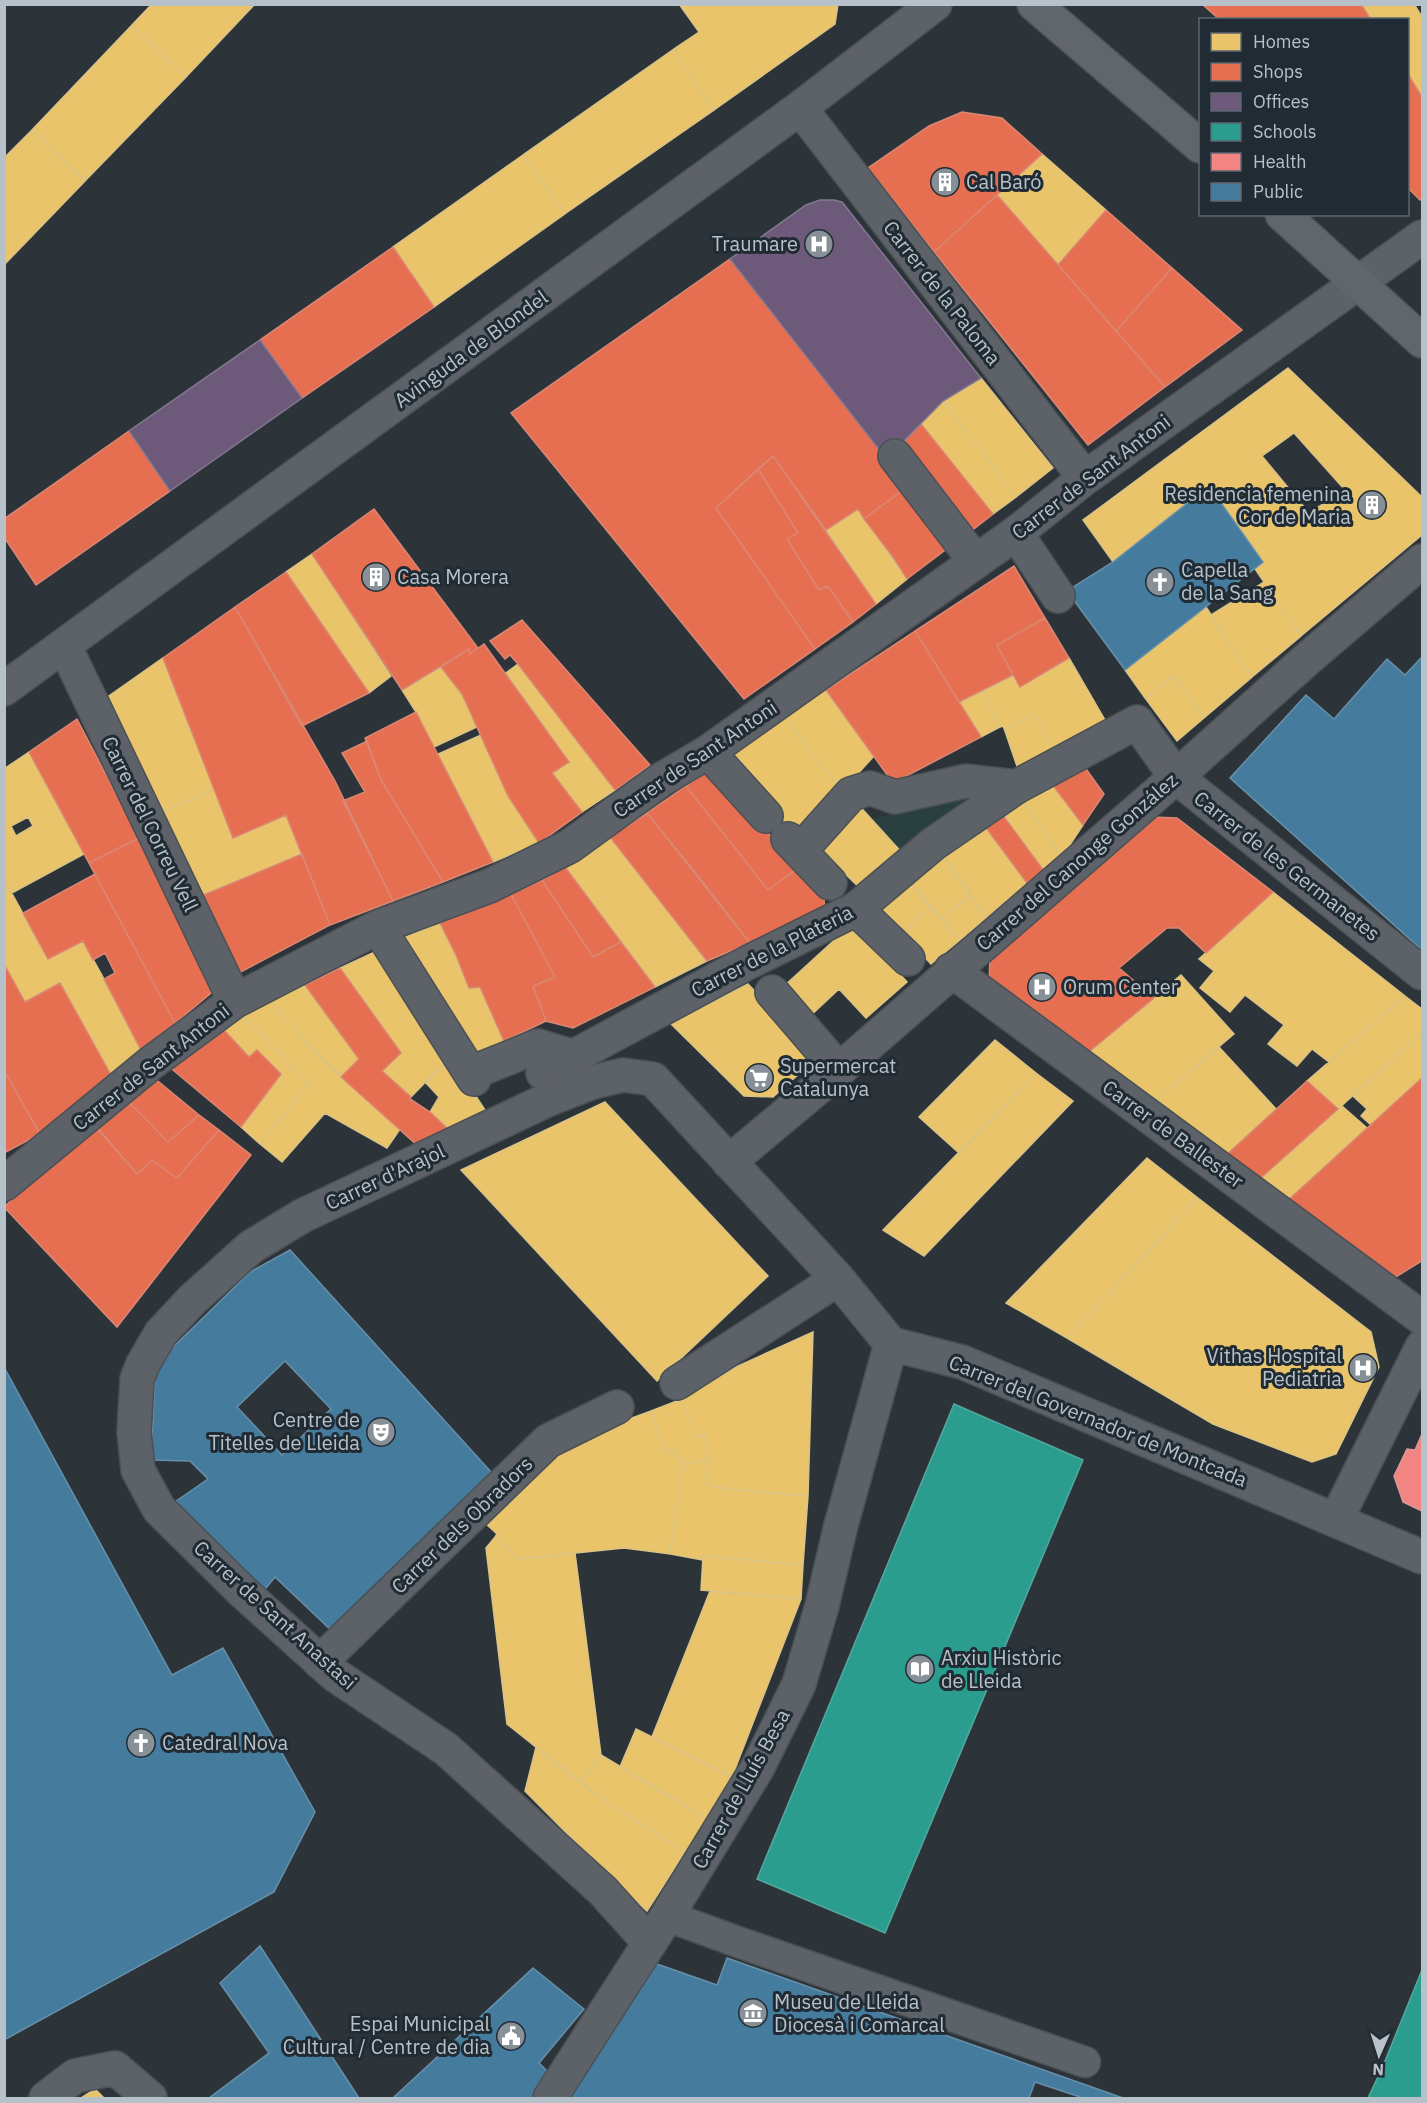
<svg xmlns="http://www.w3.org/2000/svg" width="1427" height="2103" font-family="'IBM Plex Sans',sans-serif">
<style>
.green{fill:#2a403f}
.homes{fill:#e9c46a;stroke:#dac386;stroke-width:1.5;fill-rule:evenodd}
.shops{fill:#e76f51;stroke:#d98875;stroke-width:1.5}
.offices{fill:#6d597a;stroke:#837892;stroke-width:1.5}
.schools{fill:#2a9d8f;stroke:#54a8a0;stroke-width:1.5}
.health{fill:#f28482;stroke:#e09697;stroke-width:1.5}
.public{fill:#457b9d;stroke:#6790aa;stroke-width:1.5;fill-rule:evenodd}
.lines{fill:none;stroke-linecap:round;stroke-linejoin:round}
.service-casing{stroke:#4a5054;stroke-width:33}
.pedestrian-casing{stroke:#4a5054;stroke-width:36}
.minor-casing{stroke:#4a5054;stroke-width:36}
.secondary-casing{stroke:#4a5054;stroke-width:36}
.service{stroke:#5d6268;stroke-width:30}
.pedestrian{stroke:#5d6268;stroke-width:33}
.minor{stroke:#5d6268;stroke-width:33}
.secondary{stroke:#61666c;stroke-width:33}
.labels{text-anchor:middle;stroke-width:6;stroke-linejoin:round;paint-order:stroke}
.poi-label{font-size:20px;fill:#b7c1c9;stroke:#202b34;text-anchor:start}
.street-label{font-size:20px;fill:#b7c1c9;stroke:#202b34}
</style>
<rect width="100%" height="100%" fill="#2d3439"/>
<!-- green -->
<path class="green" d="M 997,791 L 904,855 L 871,819 Z"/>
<!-- homes -->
<path class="homes" d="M 152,4 L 255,4 L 186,77 L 132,25 Z
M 679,4 L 838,4 L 835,24 L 714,110 L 674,49 L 699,32 Z
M 1361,4 L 1414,4 L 1422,17 L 1422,97 L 1408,74 L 1408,20 L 1371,20 Z
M 132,25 L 186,77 L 85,181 L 32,130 Z
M 674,49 L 714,110 L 566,213 L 523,155 Z
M 32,130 L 85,181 L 4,265 L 4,158 Z
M 1042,154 L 1106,210 L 1058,265 L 997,195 Z
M 523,155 L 566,213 L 434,307 L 393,247 Z
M 1288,368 L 1422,497 L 1422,535 L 1301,636 L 1255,569 L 1263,562 L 1209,486 L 1113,562 L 1083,520 ZM 1294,433 L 1345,490 L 1309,513 L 1262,456 Z
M 981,378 L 1053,468 L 1016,497 L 943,401 Z
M 943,401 L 1016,497 L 993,514 L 921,424 Z
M 858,509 L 907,579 L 876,604 L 826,530 Z
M 312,554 L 391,676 L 369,693 L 286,572 Z
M 1264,582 L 1301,636 L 1252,677 L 1211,615 Z
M 1206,607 L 1252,677 L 1204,718 L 1173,676 L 1145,698 L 1125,670 Z
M 163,658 L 214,789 L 160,813 L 106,698 Z
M 1069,658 L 1109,727 L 1058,756 L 1034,714 L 1005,731 L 1003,726 L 1000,727 L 983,691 L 1013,675 L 1020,687 Z
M 518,664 L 615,790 L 582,812 L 552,773 L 569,762 L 506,673 Z
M 441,667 L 462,694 L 477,727 L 434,747 L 416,712 L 402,690 Z
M 1173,676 L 1204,718 L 1177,741 L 1145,698 Z
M 826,690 L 874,756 L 842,791 L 785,718 Z
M 983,691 L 1000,727 L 981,737 L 959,702 Z
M 1034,714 L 1058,756 L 1020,775 L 1005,731 Z
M 785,718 L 842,791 L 796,841 L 724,760 Z
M 481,735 L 508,796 L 539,843 L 493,862 L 438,754 Z
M 29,752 L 84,854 L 12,893 L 4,879 L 4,769 ZM 28,817 L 33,826 L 16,836 L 11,826 Z
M 1048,779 L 1083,825 L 1062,857 L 1019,797 Z
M 214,789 L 233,838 L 286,815 L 302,854 L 199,897 L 160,813 Z
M 1019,797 L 1062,857 L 1044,871 L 999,810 Z
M 855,801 L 904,855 L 866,894 L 813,843 Z
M 981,821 L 1027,883 L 986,918 L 938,848 Z
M 610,837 L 707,961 L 655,987 L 565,867 Z
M 938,848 L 971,895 L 941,918 L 904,875 Z
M 904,875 L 930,907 L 902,934 L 873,905 Z
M 4,879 L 48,959 L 83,941 L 104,979 L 141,1050 L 111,1075 L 60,983 L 25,1002 L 4,964 Z
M 1273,892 L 1405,996 L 1329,1062 L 1312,1049 L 1297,1066 L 1268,1044 L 1284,1025 L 1245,995 L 1230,1012 L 1200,988 L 1214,971 L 1199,959 Z
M 971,895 L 986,918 L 960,940 L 941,918 Z
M 930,907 L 960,940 L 931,964 L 902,934 Z
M 440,923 L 456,955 L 469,988 L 480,987 L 504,1041 L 474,1055 L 398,940 Z
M 853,923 L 907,982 L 866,1018 L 839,989 L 808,1018 L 783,987 Z
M 379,950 L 450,1057 L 411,1097 L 382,1071 L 401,1053 L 340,968 Z
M 1181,975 L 1234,1034 L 1150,1105 L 1085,1055 Z
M 748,984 L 818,1057 L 773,1097 L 744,1096 L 670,1023 Z
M 305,985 L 359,1059 L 341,1077 L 313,1050 L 270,1001 Z
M 1405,996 L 1422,1009 L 1422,1033 L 1338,1109 L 1307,1081 Z
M 270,1001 L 313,1050 L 400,1129 L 387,1148 L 325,1113 L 282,1162 L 260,1144 L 309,1084 L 242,1015 Z
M 242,1015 L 309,1084 L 260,1144 L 241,1127 L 281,1074 L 257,1050 L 249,1057 L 222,1028 Z
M 1422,1033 L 1422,1078 L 1371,1125 L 1361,1116 L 1367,1109 L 1353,1096 Z
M 995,1040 L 1036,1073 L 959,1153 L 919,1117 Z
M 1219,1047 L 1276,1109 L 1222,1159 L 1150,1105 Z
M 450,1057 L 485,1110 L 448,1129 L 430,1112 L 439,1097 L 426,1083 Z
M 1036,1073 L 1073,1101 L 924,1256 L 883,1230 Z
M 605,1102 L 768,1276 L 657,1381 L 461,1170 Z
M 1342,1106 L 1367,1128 L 1283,1205 L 1254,1184 Z
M 1147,1158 L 1198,1198 L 1067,1338 L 1006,1303 Z
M 1198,1198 L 1371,1332 L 1379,1367 L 1336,1454 L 1312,1462 L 1213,1424 L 1067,1338 Z
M 813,1332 L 808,1496 L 729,1489 L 705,1484 L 709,1460 L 704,1435 L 696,1436 L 682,1399 L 736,1367 Z
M 682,1399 L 696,1436 L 704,1435 L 709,1460 L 683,1464 L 673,1449 L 664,1452 L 651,1411 Z
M 651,1411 L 664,1452 L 673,1449 L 683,1464 L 670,1554 L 624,1548 L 518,1559 L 495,1537 L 497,1534 L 483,1521 L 561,1444 Z
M 709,1460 L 705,1484 L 729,1489 L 808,1496 L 803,1565 L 703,1556 L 703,1560 L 670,1554 L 683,1464 Z
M 495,1537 L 518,1559 L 575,1553 L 601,1755 L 581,1783 L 507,1724 L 486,1548 Z
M 703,1556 L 803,1565 L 801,1599 L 701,1590 Z
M 710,1591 L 801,1599 L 732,1777 L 652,1737 Z
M 636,1729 L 732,1777 L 708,1819 L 620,1767 Z
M 536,1747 L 610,1805 L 685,1852 L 647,1911 L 612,1879 L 525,1791 Z
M 601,1755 L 708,1819 L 685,1852 L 610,1805 L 581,1783 Z
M 95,2089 L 104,2098 L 81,2098 Z"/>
<!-- shops -->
<path class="shops" d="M 1202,4 L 1361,4 L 1371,20 L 1220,20 Z
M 1408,74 L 1422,97 L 1422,198 L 1420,200 L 1408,188 Z
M 962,112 L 1002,118 L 1042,154 L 934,252 L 868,168 L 929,126 Z
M 997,195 L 1165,387 L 1088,445 L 934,252 Z
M 1106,210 L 1172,268 L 1116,331 L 1058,265 Z
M 393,247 L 434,307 L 302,398 L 260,340 Z
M 730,259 L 908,486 L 864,519 L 858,509 L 826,530 L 773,456 L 716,508 L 815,649 L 744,699 L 511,413 Z
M 1172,268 L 1242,330 L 1165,387 L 1116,331 Z
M 921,424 L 993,514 L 966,535 L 897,448 Z
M 129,431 L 170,491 L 36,585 L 4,537 L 4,519 Z
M 773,456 L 876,604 L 853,622 L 828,586 L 819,590 L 787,539 L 798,533 L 758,469 Z
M 758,469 L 798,533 L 787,539 L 819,590 L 828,586 L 853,622 L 815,649 L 716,508 Z
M 908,486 L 953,544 L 907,579 L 893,557 L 864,519 Z
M 374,509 L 478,648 L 470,654 L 469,649 L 402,690 L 312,554 Z
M 1014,566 L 1045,618 L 997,645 L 1013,675 L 959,702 L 915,631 Z
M 286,572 L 369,693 L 302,726 L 235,607 Z
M 235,607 L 335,781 L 393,901 L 330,925 L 286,815 L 233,838 L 163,658 Z
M 1045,618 L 1069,658 L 1020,687 L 997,645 Z
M 522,620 L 650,765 L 615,790 L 518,664 L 510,655 L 505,659 L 490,641 Z
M 915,631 L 981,737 L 893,783 L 826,690 Z
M 484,644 L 569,762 L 552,773 L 582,812 L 539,843 L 508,796 L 462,694 L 441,667 L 469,649 L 470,654 Z
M 416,712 L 493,862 L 443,882 L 381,780 L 365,738 Z
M 77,719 L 139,838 L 89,863 L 29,752 Z
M 367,741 L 381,780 L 443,882 L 393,901 L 343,801 L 365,792 L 342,753 Z
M 1079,759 L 1104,794 L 1083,825 L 1048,779 Z
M 713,768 L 798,868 L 768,890 L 686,786 Z
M 686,786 L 768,890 L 798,868 L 824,899 L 825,911 L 750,943 L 647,813 Z
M 999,810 L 1044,871 L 1027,883 L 981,821 Z
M 647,813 L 703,882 L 750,943 L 707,961 L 610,837 Z
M 1153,817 L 1177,818 L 1273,892 L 1206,953 L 1179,928 L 1167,928 L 1119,968 L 1154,998 L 1085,1055 L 989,982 L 990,958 Z
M 139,838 L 216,989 L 175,1023 L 89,863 Z
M 302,854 L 330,925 L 235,975 L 199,897 Z
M 565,867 L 621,942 L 593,957 L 542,880 Z
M 95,874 L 175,1023 L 141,1050 L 104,979 L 115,973 L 105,953 L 93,960 L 83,941 L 48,959 L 23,913 Z
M 542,880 L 593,957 L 621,942 L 655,987 L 573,1028 L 546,1021 L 533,986 L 555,977 L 511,894 Z
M 511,894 L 555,977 L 533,986 L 546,1021 L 504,1041 L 480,987 L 469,988 L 456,955 L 440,923 Z
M 4,964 L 25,1002 L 60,983 L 111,1075 L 40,1134 L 4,1070 Z
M 340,968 L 401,1053 L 382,1071 L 411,1097 L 410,1099 L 430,1112 L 448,1129 L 417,1145 L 341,1077 L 359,1059 L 305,985 Z
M 222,1028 L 249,1057 L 257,1050 L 281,1074 L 241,1127 L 166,1064 Z
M 4,1070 L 40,1134 L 4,1153 Z
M 153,1077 L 199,1115 L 168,1142 L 127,1100 Z
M 1422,1078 L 1422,1258 L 1420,1262 L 1394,1278 L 1283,1205 Z
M 1307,1081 L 1338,1109 L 1254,1184 L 1222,1159 Z
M 127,1100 L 168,1142 L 199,1115 L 219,1130 L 177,1178 L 152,1160 L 137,1174 L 96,1126 Z
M 93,1124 L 137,1174 L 152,1160 L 177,1178 L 219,1130 L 251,1155 L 117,1327 L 4,1207 Z"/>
<!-- offices -->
<path class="offices" d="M 820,200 L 834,200 L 842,202 L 981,378 L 943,401 L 897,448 L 885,457 L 730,259 L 806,205 Z
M 260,340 L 302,398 L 170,491 L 129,431 Z"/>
<!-- schools -->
<path class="schools" d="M 954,1404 L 1083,1460 L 885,1933 L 757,1879 Z
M 1422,1970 L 1422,2098 L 1368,2098 L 1383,2066 Z"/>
<!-- health -->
<path class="health" d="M 1422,1434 L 1422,1511 L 1403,1502 L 1394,1476 L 1407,1449 L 1415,1450 Z"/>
<!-- public -->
<path class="public" d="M 1209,486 L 1263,562 L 1125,670 L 1067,591 L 1113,562 Z
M 1422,657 L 1422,950 L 1230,778 L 1306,695 L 1334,719 L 1387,659 L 1405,675 Z
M 290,1250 L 491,1472 L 335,1634 L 275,1577 L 262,1593 L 169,1506 L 208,1479 L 190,1461 L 151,1460 L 155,1378 L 161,1359 L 250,1272 ZM 285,1361 L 331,1409 L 282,1455 L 237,1407 Z
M 4,1367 L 172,1675 L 223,1648 L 315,1812 L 274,1892 L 4,2040 Z
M 260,1946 L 359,2098 L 209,2098 L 269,2053 L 220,1983 Z
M 727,1958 L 1123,2098 L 1083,2098 L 1035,2082 L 1029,2098 L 570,2098 L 654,1963 L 717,1985 Z
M 533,1968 L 584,2009 L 539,2063 L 554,2078 L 532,2098 L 393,2098 Z"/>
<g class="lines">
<!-- service casing -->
<g class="service-casing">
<path id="service" d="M 667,1916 L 738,1942 L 1085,2062"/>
</g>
<!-- pedestrian casing -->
<g class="pedestrian-casing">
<path id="pedestrian" d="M 800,108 L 1085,478
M 895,456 L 976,562
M 1016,533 L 1058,596
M 65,647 L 235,1001
M 708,752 L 766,816
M 788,839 L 830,883
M 800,851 L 851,794 L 870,788 L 895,797 L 966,781 L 1016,787
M 856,909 L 908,959
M 378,927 L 474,1079
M 772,992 L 839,1070
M 471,1073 L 538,1046 L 574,1057
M 543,1073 L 747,963 L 856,909 L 933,844 L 1016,787 L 1137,722 L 1176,777
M 4,1184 L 151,1063 L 235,1001 L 378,927 L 489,886 L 570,846 L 662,779 L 708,752 L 1016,533 L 1085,478 L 1422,237
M 46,2098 L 75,2076 L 115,2068 L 150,2098"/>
</g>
<!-- minor casing -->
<g class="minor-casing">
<path id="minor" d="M 4,689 L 800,108 L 935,4
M 1176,777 L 1422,973
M 951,970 L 1422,1318
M 729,1162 L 839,1070 L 1176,777 L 1306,660 L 1422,561
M 677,1383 L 838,1279
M 1336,1520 L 1422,1347
M 320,1662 L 548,1441 L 617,1407
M 649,1942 L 603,1891 L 446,1749 L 335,1675 L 242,1591 L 159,1509 L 138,1470 L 134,1432 L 137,1379 L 143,1364 L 161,1333 L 193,1299 L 251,1247 L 302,1216 L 547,1100 L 593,1082 L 623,1075 L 653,1079 L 838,1279 L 891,1344 L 962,1362 L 1422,1557
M 550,2098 L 667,1916 L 758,1767 L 799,1684 L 822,1606 L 840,1529 L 891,1344"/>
</g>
<!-- secondary casing -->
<g class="secondary-casing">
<path id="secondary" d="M 1034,4 L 1200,146
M 1282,214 L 1422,341"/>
</g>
<!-- service -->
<use href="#service" class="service"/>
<!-- pedestrian -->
<use href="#pedestrian" class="pedestrian"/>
<!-- minor -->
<use href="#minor" class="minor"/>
<!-- secondary -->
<use href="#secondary" class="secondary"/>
</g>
<!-- icons -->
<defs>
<g id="building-disc" transform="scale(1.5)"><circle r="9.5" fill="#879097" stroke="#202b34"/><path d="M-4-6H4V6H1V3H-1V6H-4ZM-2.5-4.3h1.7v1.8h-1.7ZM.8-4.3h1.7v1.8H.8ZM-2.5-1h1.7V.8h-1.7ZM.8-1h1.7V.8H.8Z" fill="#fff"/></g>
<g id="hospital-disc" transform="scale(1.5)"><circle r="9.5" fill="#879097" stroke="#202b34"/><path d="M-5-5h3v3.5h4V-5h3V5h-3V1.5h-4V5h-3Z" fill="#fff"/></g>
<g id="church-disc" transform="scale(1.5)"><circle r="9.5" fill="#879097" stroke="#202b34"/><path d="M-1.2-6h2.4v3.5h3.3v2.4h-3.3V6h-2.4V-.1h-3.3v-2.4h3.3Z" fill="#fff"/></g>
<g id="supermarket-disc" transform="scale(1.5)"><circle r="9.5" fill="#879097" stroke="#202b34"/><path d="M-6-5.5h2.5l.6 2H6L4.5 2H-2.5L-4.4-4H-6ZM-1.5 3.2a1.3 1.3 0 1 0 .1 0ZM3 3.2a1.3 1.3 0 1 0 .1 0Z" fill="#fff"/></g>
<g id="theatre-disc" transform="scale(1.5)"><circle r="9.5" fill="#879097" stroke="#202b34"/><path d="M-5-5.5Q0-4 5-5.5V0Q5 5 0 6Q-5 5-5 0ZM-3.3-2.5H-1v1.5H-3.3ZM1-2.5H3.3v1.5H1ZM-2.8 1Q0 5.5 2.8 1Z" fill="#fff"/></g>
<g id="library-disc" transform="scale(1.5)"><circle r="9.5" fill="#879097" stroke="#202b34"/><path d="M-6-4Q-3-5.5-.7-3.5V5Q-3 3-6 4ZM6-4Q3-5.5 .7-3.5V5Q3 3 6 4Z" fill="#fff"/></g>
<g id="museum-disc" transform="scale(1.5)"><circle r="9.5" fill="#879097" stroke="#202b34"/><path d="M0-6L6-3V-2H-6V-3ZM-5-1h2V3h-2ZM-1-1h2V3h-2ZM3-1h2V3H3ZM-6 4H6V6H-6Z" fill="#fff"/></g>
<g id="civic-disc" transform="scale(1.5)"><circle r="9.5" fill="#879097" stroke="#202b34"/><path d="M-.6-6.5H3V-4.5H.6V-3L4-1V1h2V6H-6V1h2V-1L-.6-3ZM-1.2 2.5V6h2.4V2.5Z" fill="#fff"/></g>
</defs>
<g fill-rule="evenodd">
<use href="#building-disc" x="945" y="182"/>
<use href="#hospital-disc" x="819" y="244"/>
<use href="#building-disc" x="1372" y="505"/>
<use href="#building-disc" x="376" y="577"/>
<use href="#church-disc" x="1160" y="582"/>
<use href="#hospital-disc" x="1042" y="987"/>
<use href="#supermarket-disc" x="759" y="1078"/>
<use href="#hospital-disc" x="1363" y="1368"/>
<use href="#theatre-disc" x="381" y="1432"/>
<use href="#library-disc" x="920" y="1669"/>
<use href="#church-disc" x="141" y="1743"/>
<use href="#museum-disc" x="753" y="2013"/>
<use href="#civic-disc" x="511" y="2036"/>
</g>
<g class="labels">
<!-- poi labels -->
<g class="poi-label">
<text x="966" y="189">Cal Baró</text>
<text x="798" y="251" text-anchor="end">Traumare</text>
<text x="1351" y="501" text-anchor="end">Residencia femenina<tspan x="1351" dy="23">Cor de Maria</tspan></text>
<text x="1181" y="577">Capella<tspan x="1181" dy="23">de la Sang</tspan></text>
<text x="397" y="584">Casa Morera</text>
<text x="1063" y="994">Orum Center</text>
<text x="780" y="1073">Supermercat<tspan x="780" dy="23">Catalunya</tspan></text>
<text x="1342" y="1363" text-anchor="end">Vithas Hospital<tspan x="1342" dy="23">Pediatria</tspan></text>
<text x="360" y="1427" text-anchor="end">Centre de<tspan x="360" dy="23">Titelles de Lleida</tspan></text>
<text x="941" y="1665">Arxiu Històric<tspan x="941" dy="23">de Lleida</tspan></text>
<text x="162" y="1750">Catedral Nova</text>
<text x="774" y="2009">Museu de Lleida<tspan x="774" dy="23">Diocesà i Comarcal</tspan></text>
<text x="490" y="2031" text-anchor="end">Espai Municipal<tspan x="490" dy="23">Cultural / Centre de dia</tspan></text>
</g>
<!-- street labels -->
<g class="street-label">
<text transform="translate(942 293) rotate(52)" y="7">Carrer de la Paloma</text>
<text transform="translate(471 349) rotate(-36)" y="7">Avinguda de Blondel</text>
<text transform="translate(1091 477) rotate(-37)" y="7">Carrer de Sant Antoni</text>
<text transform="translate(695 759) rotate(-34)" y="7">Carrer de Sant Antoni</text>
<text transform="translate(150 824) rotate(64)" y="7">Carrer del Correu Vell</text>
<text transform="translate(1077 862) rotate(-41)" y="7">Carrer del Canonge González</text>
<text transform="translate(1287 866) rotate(38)" y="7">Carrer de les Germanetes</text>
<text transform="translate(772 951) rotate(-27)" y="7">Carrer de la Plateria</text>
<text transform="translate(151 1067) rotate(-38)" y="7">Carrer de Sant Antoni</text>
<text transform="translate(1173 1134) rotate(36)" y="7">Carrer de Ballester</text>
<text transform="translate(385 1177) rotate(-25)" y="7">Carrer d'Arajol</text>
<text transform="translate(1098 1421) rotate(22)" y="7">Carrer del Governador de Montcada</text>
<text transform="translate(462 1525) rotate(-44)" y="7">Carrer dels Obradors</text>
<text transform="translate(275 1615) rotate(42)" y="7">Carrer de Sant Anastasi</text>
<text transform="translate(741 1789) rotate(-61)" y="7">Carrer de Lluís Besa</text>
</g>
</g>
<!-- border -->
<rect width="1427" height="2103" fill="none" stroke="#b7c1c9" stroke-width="12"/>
<!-- legend -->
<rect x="1199" y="18" width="210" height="198" fill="#202b34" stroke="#5c6770" stroke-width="1.5"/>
<rect x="1211" y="33" width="30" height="18" fill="#e9c46a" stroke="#5c6770" stroke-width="1.5"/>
<text x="1253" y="48" font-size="18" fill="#b7c1c9">Homes</text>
<rect x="1211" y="63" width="30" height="18" fill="#e76f51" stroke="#5c6770" stroke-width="1.5"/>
<text x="1253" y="78" font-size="18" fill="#b7c1c9">Shops</text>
<rect x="1211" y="93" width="30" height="18" fill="#6d597a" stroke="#5c6770" stroke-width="1.5"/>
<text x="1253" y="108" font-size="18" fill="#b7c1c9">Offices</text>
<rect x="1211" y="123" width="30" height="18" fill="#2a9d8f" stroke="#5c6770" stroke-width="1.5"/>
<text x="1253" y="138" font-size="18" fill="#b7c1c9">Schools</text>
<rect x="1211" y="153" width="30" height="18" fill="#f28482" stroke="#5c6770" stroke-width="1.5"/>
<text x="1253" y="168" font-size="18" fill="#b7c1c9">Health</text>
<rect x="1211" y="183" width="30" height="18" fill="#457b9d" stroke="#5c6770" stroke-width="1.5"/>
<text x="1253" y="198" font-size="18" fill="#b7c1c9">Public</text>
<!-- north arrow -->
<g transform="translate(1379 2055) rotate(183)" stroke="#202b34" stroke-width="4.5" paint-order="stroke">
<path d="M0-4.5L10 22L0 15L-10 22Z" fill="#b7c1c9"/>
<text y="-9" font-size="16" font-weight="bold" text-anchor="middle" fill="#b7c1c9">N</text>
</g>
</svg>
